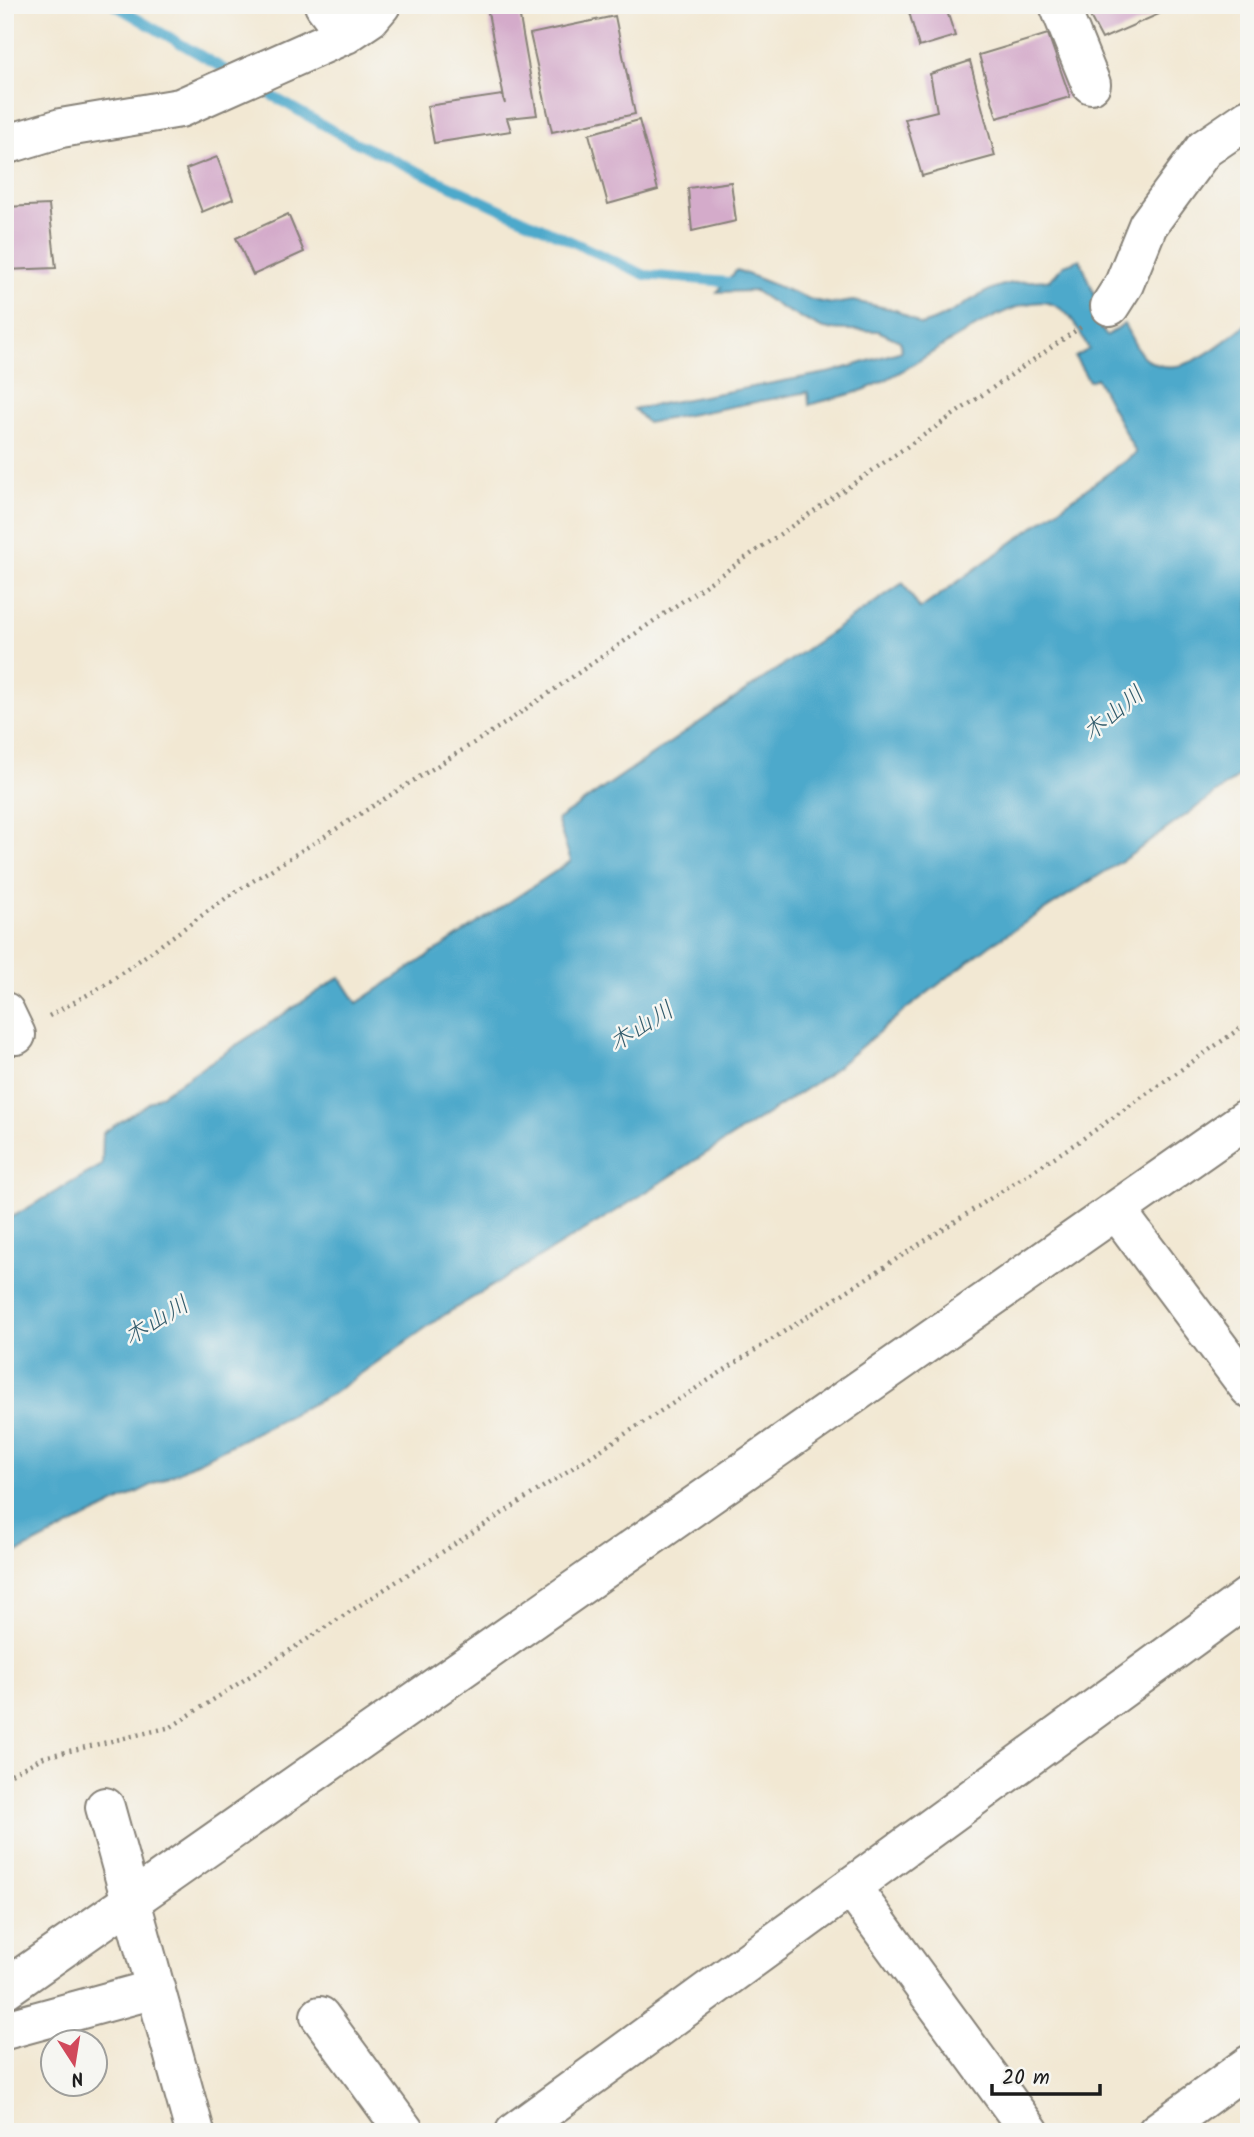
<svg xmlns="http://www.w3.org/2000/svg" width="1254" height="2137" font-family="Kalam,'Klee One',sans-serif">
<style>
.water{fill:#4da9cb;stroke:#346274;stroke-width:2}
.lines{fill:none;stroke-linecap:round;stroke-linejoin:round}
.stream{stroke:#4da9cb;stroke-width:10}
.building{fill:#d4abca}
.minor-casing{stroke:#878278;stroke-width:42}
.path{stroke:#878278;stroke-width:4.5;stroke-dasharray:2 5;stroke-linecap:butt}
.minor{stroke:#fff;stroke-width:38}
.labels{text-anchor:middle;stroke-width:5;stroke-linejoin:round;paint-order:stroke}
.water-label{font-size:24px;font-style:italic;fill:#325b6b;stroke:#f6f6f2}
</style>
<rect width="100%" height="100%" fill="#f6f6f2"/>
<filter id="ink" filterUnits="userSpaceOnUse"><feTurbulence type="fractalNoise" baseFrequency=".0143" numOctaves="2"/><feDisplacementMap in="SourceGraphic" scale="14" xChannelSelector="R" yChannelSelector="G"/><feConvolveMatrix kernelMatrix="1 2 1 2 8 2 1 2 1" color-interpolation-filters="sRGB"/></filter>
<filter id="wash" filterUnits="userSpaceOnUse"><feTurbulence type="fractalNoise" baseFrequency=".00686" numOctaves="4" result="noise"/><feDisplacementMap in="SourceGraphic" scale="28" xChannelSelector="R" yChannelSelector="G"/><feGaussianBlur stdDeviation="1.57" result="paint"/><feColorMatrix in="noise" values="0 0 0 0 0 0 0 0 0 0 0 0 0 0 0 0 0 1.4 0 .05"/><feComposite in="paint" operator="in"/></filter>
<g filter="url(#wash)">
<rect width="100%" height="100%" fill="#f2e8d3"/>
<!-- water -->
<path class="water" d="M 1080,259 L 1094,293 L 1099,324 L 1106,336 L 1124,324 C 1130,334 1136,350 1144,357 C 1178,386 1222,342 1249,322 L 1249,769 L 1131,855 L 990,945 L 904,1011 L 826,1076 L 626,1205 L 441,1317 L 332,1394 L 5,1559 L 5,1221 L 102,1165 L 103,1133 L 340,977 L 357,1003 L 571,861 L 557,820 L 903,583 L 920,609 L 1136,453 L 1096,378 L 1089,381 L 1075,357 L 1089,349 C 1078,330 1071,309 1048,303 C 1006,294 911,373 866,389 C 848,396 828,399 809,405 L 808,392 L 647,423 L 634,409 L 832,372 L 902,351 L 900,341 L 878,331 L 823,329 L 781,308 L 755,291 L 717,292 L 737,270 L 812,300 L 833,304 L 853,301 L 896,310 L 921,325 C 950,317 964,302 990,290 C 1008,281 1030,281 1050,280 L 1064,265 Z"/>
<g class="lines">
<!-- stream -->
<path class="stream" d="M 114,5 L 233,74
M 253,85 L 348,139 L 645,275 L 739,283"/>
</g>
<g id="blocks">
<!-- building -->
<path class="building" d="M 907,5 L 945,5 L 955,36 L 919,47 Z
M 1084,5 L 1155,5 L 1159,14 L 1102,39 Z
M 518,6 L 537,115 L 507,118 L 511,131 L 434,143 L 427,106 L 502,95 L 505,104 L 487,7 Z
M 615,16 L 635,114 L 552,132 L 530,34 Z
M 1048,34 L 1070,97 L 997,118 L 979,55 Z
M 970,61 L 995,156 L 922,176 L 905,119 L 937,111 L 930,74 Z
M 639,120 L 658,190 L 608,204 L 589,134 Z
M 217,157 L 233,199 L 202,212 L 186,169 Z
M 731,182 L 736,221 L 692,231 L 688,188 Z
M 49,205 L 56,268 L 5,270 L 5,207 Z
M 288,214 L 304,252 L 253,275 L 236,238 Z"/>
</g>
</g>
<g filter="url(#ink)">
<use href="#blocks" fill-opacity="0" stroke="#878278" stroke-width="2"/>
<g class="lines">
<!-- minor casing -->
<g class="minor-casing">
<path id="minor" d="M 324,5 L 346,34
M 1059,5 L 1091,84
M 5,145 L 61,128 L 180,108 L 346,34 L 370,18 L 381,5
M 1110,306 L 1124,284 L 1148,225 L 1204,149 L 1249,118
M 5,1012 L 16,1035
M 1116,1210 L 1249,1388
M 105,1807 L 195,2132
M 851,1887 L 1030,2132
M 5,1989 L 1249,1117
M 320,2016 L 405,2132
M 5,2030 L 155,1989
M 515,2132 L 1249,1596
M 1157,2132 L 1249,2065"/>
</g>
<!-- path -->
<path class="path" d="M 49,1016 L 105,985 L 229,896 L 504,724 L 1081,327
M 5,1777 L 44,1757 L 171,1727 L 1081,1140 L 1249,1022"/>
<!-- minor -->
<use href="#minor" class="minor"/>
</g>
</g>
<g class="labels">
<!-- water labels -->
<g class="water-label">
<text transform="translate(1113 713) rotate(-39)" y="8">木山川</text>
<text transform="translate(641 1026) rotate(-32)" y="8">木山川</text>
<text transform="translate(156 1320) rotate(-31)" y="8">木山川</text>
</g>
</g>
<!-- margin -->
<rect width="1254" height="2137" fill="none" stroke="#f6f6f2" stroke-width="28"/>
<!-- north arrow -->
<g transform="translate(74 2063) rotate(168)"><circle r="33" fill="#f6f6f2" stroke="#9f9f9c" stroke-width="2"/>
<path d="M0-5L12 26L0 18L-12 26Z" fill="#d1495b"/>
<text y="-10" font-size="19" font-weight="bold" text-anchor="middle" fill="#1c1c1c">N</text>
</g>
<!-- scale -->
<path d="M992 2084v10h108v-10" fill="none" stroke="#1c1c1c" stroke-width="3.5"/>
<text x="1002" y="2084" font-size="21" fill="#1c1c1c" stroke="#f6f6f2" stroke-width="5" paint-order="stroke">20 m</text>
</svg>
